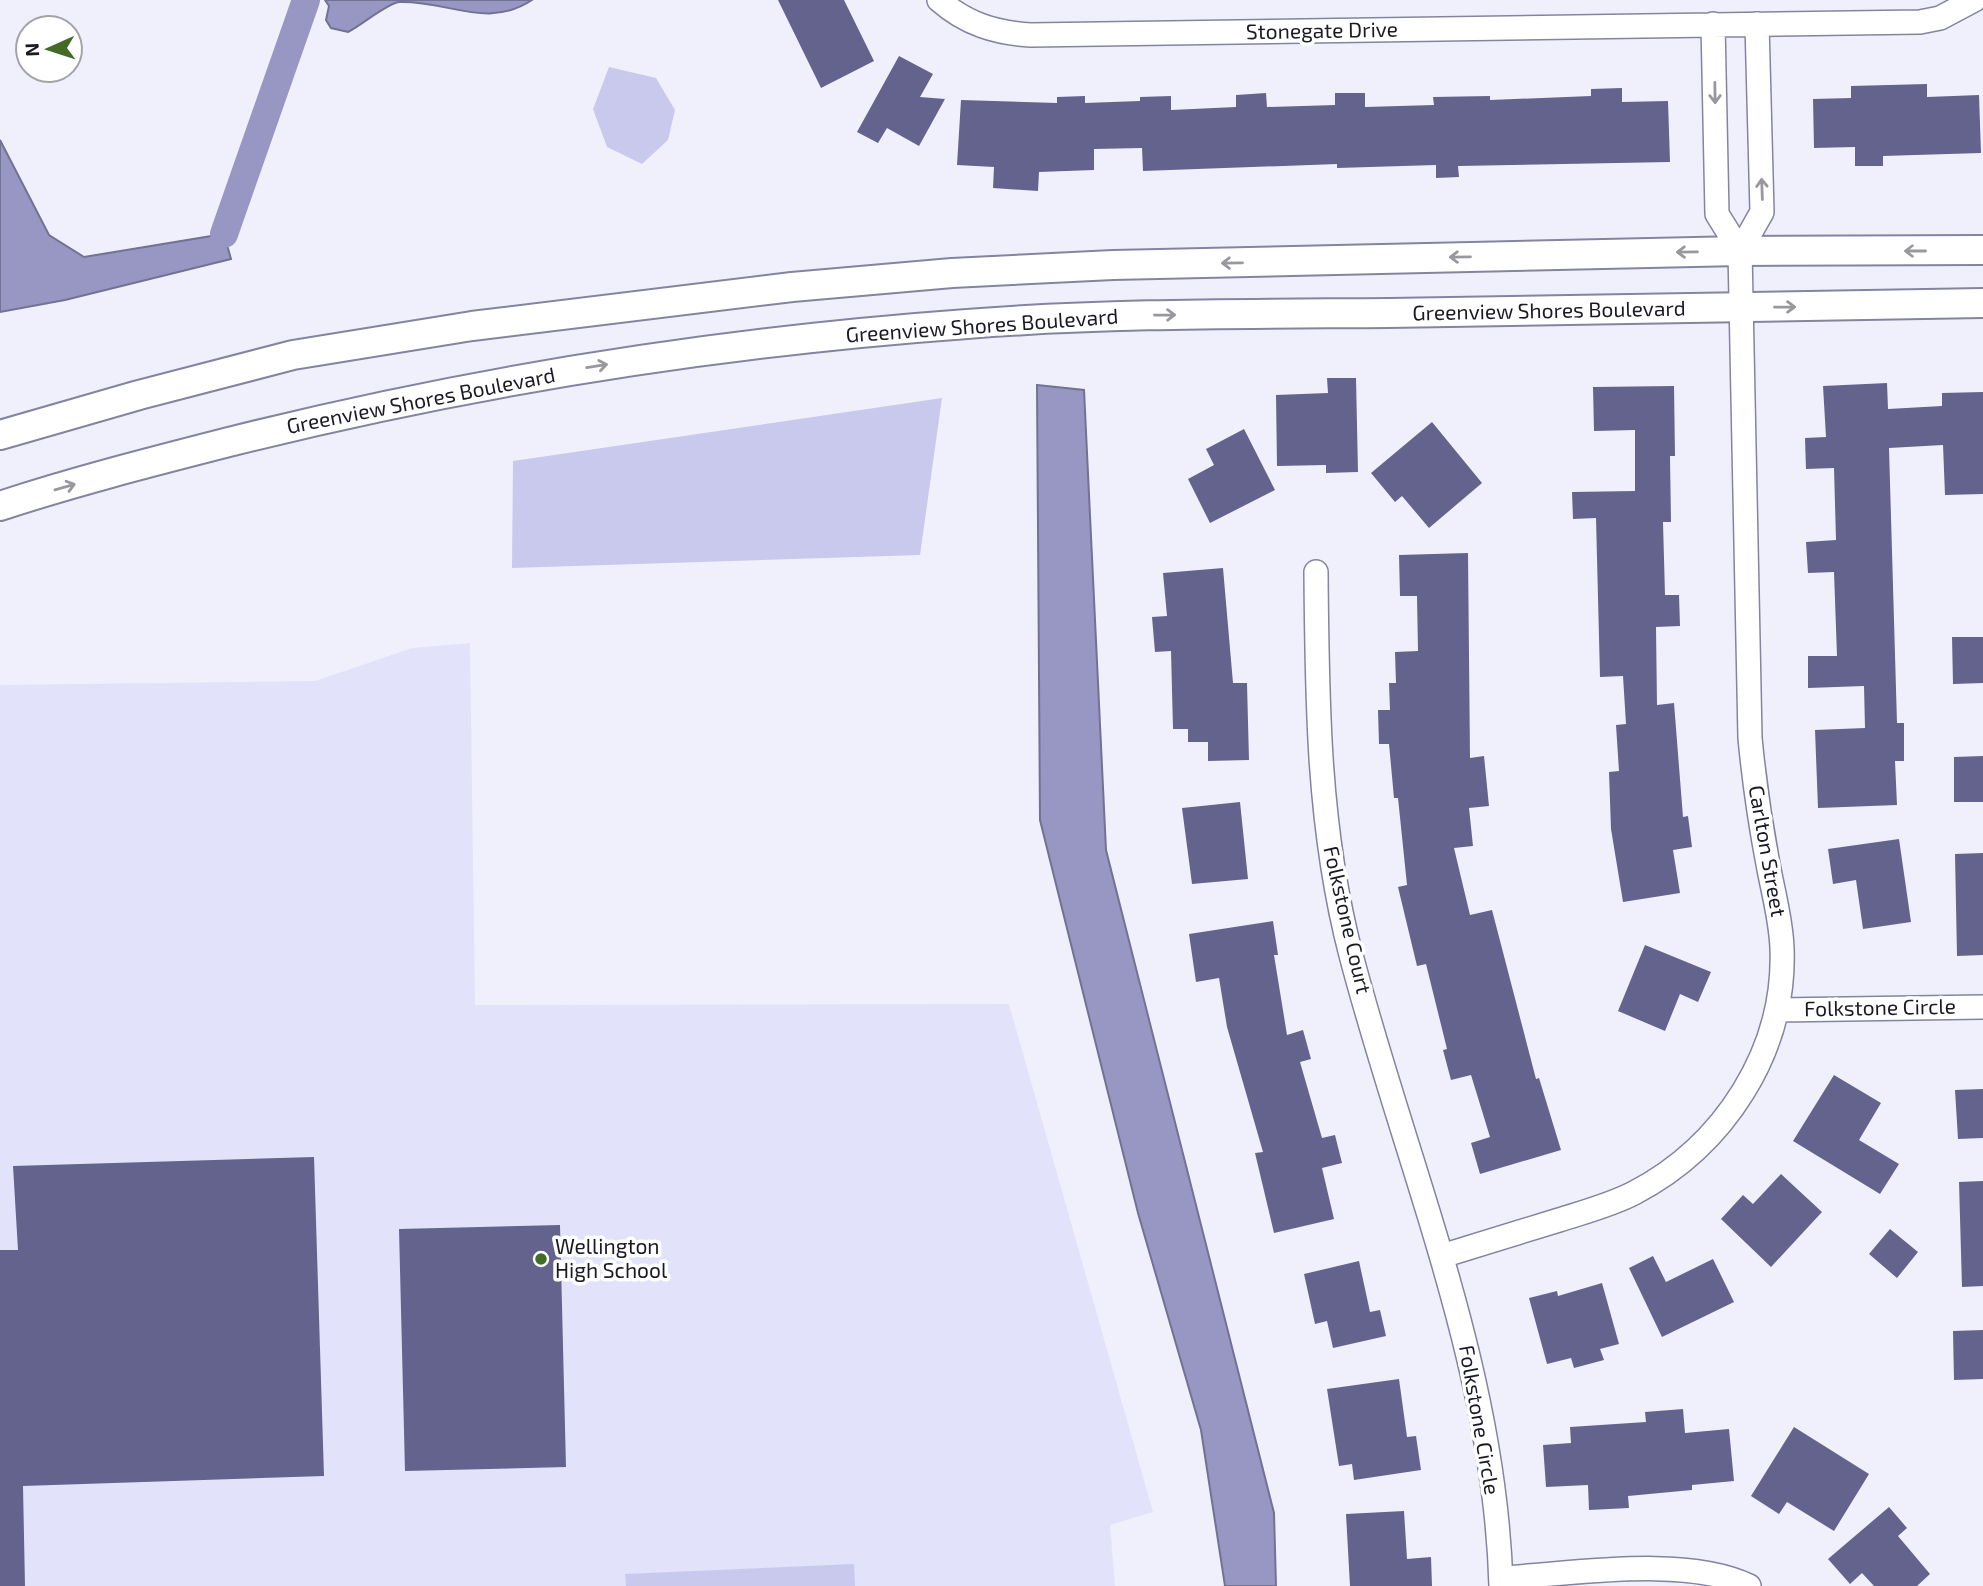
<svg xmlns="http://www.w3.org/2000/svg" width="1983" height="1586" font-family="'Exo 2',sans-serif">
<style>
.built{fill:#e2e2fa}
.green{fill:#c9c9ed}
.water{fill:#9897c4;stroke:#727294;stroke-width:2}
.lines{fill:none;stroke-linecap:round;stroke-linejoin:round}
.canal{stroke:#9897c4;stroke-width:28}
.building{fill:#64638d}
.minor-casing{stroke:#8484a1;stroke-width:26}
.tertiary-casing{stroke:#8484a1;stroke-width:32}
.minor{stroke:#fff;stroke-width:23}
.tertiary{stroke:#fff;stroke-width:28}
.oneway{stroke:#98989d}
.poi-dot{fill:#416b27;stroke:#fff;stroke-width:2.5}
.labels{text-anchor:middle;stroke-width:7;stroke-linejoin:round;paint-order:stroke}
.street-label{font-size:21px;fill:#1a1a25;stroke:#fff}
.poi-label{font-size:21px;fill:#1a1a25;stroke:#fff;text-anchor:start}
</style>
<rect width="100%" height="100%" fill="#f0f0fd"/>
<!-- built -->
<path class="built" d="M 470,643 L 475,1005 L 1009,1004 L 1153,1512 L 1110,1525 L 1115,1586 L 0,1586 L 0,685 L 315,681 L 412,648 Z"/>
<!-- green -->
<path class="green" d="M 609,67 L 656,78 L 675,110 L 668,140 L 642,164 L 607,147 L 593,109 Z
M 942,398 L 920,555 L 512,568 L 513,461 Z
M 854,1564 L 855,1586 L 626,1586 L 625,1574 Z"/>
<!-- water -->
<path class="water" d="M 325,0 L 532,0 C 487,30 447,0 399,2 C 386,4 362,25 348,32 L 331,28 L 326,20 L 329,6 Z
M 0,140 L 49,235 L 84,257 L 224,234 L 231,259 L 65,300 L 0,312 Z
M 1037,385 L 1084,390 L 1106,850 L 1274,1513 L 1276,1586 L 1225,1586 L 1201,1430 L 1138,1213 L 1040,820 Z"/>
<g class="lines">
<!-- canal -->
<path class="canal" d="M 224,234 L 306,0"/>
</g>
<!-- building -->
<path class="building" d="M 778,0 L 844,0 L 874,61 L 821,88 Z
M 899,56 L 933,74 L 920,97 L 945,99 L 919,146 L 887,128 L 878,143 L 857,132 Z
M 1927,84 L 1927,97 L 1979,95 L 1981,153 L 1883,156 L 1883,166 L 1855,166 L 1855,147 L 1814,148 L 1813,99 L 1851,98 L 1851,86 Z
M 1622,88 L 1622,102 L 1668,101 L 1670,162 L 1458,166 L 1459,177 L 1436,178 L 1436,165 L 1337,168 L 1337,164 L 1143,171 L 1142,148 L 1094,149 L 1094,170 L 1039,172 L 1038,191 L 993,188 L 994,167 L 957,165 L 961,100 L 1057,103 L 1057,97 L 1085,96 L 1085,103 L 1140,101 L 1140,97 L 1171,96 L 1171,110 L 1236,107 L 1236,95 L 1266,93 L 1267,107 L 1335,105 L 1335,93 L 1365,93 L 1365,107 L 1434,105 L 1433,97 L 1490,96 L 1490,100 L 1591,96 L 1591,89 Z
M 1327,378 L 1356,378 L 1358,472 L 1326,473 L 1326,465 L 1277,466 L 1276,395 L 1328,393 Z
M 1887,383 L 1888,409 L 1942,406 L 1942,393 L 1983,392 L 1983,494 L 1945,495 L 1943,445 L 1889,448 L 1897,723 L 1904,723 L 1904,761 L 1895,761 L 1897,805 L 1818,808 L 1815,730 L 1865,728 L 1864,686 L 1808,688 L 1808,656 L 1837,656 L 1834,572 L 1808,573 L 1806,542 L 1836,540 L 1834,468 L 1806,469 L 1805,438 L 1826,437 L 1823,386 Z
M 1674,386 L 1675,456 L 1670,456 L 1671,522 L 1663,522 L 1665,595 L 1679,595 L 1680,626 L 1656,627 L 1657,705 L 1674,703 L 1683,817 L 1688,816 L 1692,847 L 1673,850 L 1680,893 L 1623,902 L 1611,829 L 1609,772 L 1619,771 L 1616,725 L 1626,724 L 1623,676 L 1600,677 L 1596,518 L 1573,519 L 1572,492 L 1635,491 L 1635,430 L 1594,431 L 1593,387 Z
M 1432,422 L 1482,483 L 1429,528 L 1402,496 L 1395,502 L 1371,473 Z
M 1244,429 L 1275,490 L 1210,523 L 1188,479 L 1214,465 L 1206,449 Z
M 1468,553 L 1470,758 L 1484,756 L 1489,806 L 1469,808 L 1473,846 L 1454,848 L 1470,915 L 1492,910 L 1536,1079 L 1539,1078 L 1561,1150 L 1480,1174 L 1471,1143 L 1490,1137 L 1471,1075 L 1451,1080 L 1443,1050 L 1447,1049 L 1426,964 L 1417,966 L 1398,887 L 1407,885 L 1398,798 L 1394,798 L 1389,744 L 1379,744 L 1378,710 L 1390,710 L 1389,683 L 1396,683 L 1395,652 L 1418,651 L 1417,596 L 1400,596 L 1399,555 Z
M 1223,568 L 1233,683 L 1247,683 L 1249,760 L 1208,761 L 1208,742 L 1188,742 L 1188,729 L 1173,729 L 1171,651 L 1155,652 L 1152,617 L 1167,616 L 1163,573 Z
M 1952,637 L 1983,637 L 1983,683 L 1953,684 Z
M 1983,756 L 1983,802 L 1954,802 L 1954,757 Z
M 1240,802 L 1248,879 L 1192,884 L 1182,808 Z
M 1899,839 L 1911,922 L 1863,929 L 1856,880 L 1833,884 L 1828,849 Z
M 1983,853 L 1983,955 L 1957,956 L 1955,854 Z
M 1273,921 L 1278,955 L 1274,955 L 1287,1035 L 1303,1030 L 1311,1059 L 1300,1062 L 1322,1138 L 1335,1135 L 1342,1163 L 1322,1168 L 1334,1219 L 1274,1233 L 1255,1153 L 1263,1152 L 1227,1027 L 1219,978 L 1196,982 L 1189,934 Z
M 1645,945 L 1711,972 L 1698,1002 L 1680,994 L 1665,1031 L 1618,1011 Z
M 1834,1075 L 1881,1103 L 1859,1140 L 1899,1164 L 1880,1194 L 1793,1141 Z
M 1983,1089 L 1983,1138 L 1958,1139 L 1955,1090 Z
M 314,1157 L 324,1476 L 23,1486 L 25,1586 L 0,1586 L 0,1250 L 18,1250 L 13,1166 Z
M 1781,1174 L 1822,1212 L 1771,1267 L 1721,1219 L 1743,1195 L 1753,1204 Z
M 1983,1181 L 1983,1286 L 1962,1287 L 1959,1182 Z
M 560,1225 L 566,1467 L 405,1471 L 399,1229 Z
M 1890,1229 L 1918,1252 L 1897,1278 L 1869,1254 Z
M 1653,1256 L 1666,1282 L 1713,1259 L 1734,1302 L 1662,1337 L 1629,1268 Z
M 1359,1261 L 1370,1312 L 1380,1310 L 1386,1336 L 1333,1348 L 1327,1321 L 1315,1324 L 1304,1274 Z
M 1602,1283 L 1619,1344 L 1600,1349 L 1604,1360 L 1574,1368 L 1571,1358 L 1547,1364 L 1529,1298 L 1557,1291 L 1558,1296 Z
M 1983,1330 L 1983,1379 L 1954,1380 L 1953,1331 Z
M 1399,1379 L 1407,1437 L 1416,1436 L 1421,1470 L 1354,1480 L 1352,1464 L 1339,1466 L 1327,1389 Z
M 1683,1409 L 1685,1433 L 1729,1429 L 1734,1481 L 1692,1485 L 1692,1490 L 1628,1496 L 1629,1508 L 1589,1510 L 1588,1485 L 1546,1487 L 1543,1445 L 1571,1443 L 1570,1427 L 1646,1422 L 1645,1412 Z
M 1794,1427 L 1869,1474 L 1834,1531 L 1787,1502 L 1779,1514 L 1751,1496 Z
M 1889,1507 L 1907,1528 L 1898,1536 L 1930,1574 L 1917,1586 L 1874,1586 L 1862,1573 L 1850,1584 L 1828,1559 Z
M 1404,1511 L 1407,1559 L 1431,1557 L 1432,1586 L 1350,1586 L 1346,1514 Z"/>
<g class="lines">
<!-- minor casing -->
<g class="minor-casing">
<path id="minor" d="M 939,0 C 966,24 996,33 1031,35 L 1920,22 L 1940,18 L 1974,0
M 1740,251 L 1762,212 L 1757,24
M 1316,572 C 1317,702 1318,829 1351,955 C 1406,1165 1495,1366 1501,1586
M 1777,1010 L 1983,1007
M 1442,1256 C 1481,1244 1520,1232 1559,1220 C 1584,1212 1611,1205 1634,1193 C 1724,1146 1786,1051 1782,948 C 1781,919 1773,892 1768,864 C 1760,822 1754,780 1750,738 L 1740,251 L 1717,214 L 1713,24
M 1501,1578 C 1572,1574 1686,1555 1749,1586"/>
</g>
<!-- tertiary casing -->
<g class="tertiary-casing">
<path id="tertiary" d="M 0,435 L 139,395 L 293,355 L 472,326 L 792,287 L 952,273 L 1113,265 L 1740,251 L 1983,250
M 0,506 C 76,481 155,461 233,441 C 473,381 719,342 967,324 C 1107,313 1249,314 1389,313 C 1587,310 1785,307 1983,303"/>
</g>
<!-- minor -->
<use href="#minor" class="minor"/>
<!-- tertiary -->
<use href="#tertiary" class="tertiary"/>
</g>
<!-- one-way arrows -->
<defs><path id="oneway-shaft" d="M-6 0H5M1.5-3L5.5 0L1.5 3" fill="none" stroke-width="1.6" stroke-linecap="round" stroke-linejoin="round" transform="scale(1.75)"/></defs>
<g class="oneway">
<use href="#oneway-shaft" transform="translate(1715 93) rotate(89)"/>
<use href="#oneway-shaft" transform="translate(1762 189) rotate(-92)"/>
<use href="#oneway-shaft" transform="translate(1915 251) rotate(180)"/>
<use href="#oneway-shaft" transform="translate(1687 252) rotate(179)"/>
<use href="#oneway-shaft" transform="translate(1460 257) rotate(179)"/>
<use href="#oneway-shaft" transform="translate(1232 263) rotate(179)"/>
<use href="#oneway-shaft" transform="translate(1785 307) rotate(-1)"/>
<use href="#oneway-shaft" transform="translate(1165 315) rotate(-1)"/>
<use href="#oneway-shaft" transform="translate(597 366) rotate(-9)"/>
<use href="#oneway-shaft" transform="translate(65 487) rotate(-16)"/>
</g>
<!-- markers -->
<circle class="poi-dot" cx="541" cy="1259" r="7"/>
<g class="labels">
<!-- street labels -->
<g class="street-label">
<text transform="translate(1322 31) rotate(-1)" y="7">Stonegate Drive</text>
<text transform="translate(1549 311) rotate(-1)" y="7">Greenview Shores Boulevard</text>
<text transform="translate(982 326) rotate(-4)" y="7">Greenview Shores Boulevard</text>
<text transform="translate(421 401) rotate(-11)" y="7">Greenview Shores Boulevard</text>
<text transform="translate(1767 851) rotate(80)" y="7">Carlton Street</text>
<text transform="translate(1347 920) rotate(77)" y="7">Folkstone Court</text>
<text transform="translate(1880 1008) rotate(-1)" y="7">Folkstone Circle</text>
<text transform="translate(1479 1420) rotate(80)" y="7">Folkstone Circle</text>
</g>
<!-- poi labels -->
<g class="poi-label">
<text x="555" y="1254">Wellington<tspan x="555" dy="24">High School</tspan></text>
</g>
</g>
<!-- north arrow -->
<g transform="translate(49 49) rotate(267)"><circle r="33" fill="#ffffff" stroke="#a3a3a8" stroke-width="2"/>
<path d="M0-5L12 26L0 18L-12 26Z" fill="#416b27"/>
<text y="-10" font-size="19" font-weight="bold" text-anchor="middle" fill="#1a1a25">N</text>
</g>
</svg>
